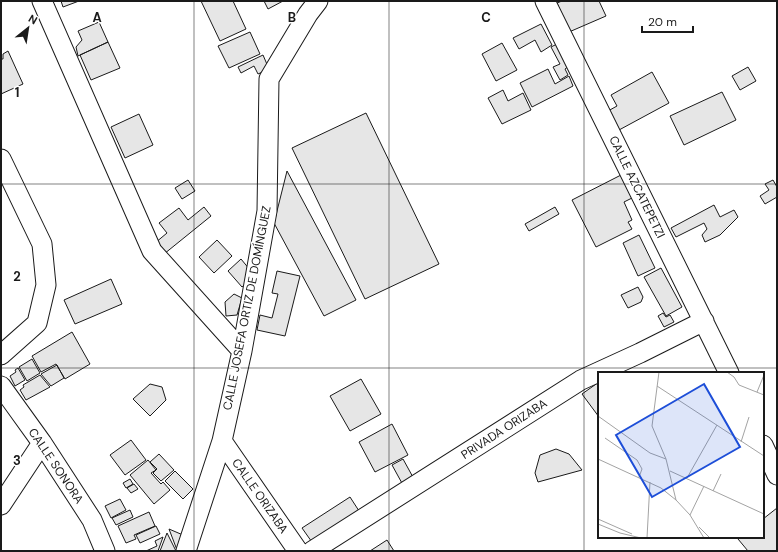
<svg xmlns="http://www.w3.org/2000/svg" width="778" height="552" font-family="'DM Sans',sans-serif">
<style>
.building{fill:#e6e6e6;stroke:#1a1a1a}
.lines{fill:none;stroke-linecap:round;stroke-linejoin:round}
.minor-casing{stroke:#1a1a1a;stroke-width:21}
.minor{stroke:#fff;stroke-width:19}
.grid{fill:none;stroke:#1a1a1a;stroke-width:1;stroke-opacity:0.55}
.labels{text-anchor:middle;stroke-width:3;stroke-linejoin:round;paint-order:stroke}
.street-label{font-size:12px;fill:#1a1a1a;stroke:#fff}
.inset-road{fill:none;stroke:#a3a3a3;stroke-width:1}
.view{fill:#1d4ed8;fill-opacity:0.15;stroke:#1d4ed8;stroke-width:2}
.inset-edge{fill:none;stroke:#1a1a1a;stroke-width:2}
.grid-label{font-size:13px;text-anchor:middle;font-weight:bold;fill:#1a1a1a;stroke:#fff;stroke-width:3;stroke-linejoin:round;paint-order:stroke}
</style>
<rect width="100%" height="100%" fill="#fff"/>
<!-- building -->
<path class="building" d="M 61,1 L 79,1 L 63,7 Z
M 201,1 L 233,1 L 246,29 L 220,41 Z
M 264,1 L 283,1 L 268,9 Z
M 562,1 L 599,1 L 606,16 L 569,32 L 557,3 Z
M 99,22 L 108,42 L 78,56 L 76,47 L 82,40 L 78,31 Z
M 541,24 L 552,45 L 541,52 L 535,40 L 519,49 L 513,38 Z
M 250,32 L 260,54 L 229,68 L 218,46 Z
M 108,42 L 120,68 L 91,80 L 80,55 Z
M 502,43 L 517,70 L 496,81 L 482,54 Z
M 557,44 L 569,66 L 565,69 L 568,75 L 560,80 L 553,67 L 560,64 L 551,47 Z
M 8,51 L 23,84 L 1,94 L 1,59 L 3,59 L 3,54 Z
M 263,55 L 269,69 L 258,74 L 254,66 L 241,73 L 238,67 Z
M 748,67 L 756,81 L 740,90 L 732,76 Z
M 548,69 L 555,84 L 569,76 L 573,86 L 532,107 L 520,83 Z
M 652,72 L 669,103 L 619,130 L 608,111 L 617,106 L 611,95 Z
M 503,90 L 508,101 L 523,93 L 531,110 L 502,124 L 488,98 Z
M 722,92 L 736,120 L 684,145 L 670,116 Z
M 366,113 L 439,264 L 365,299 L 292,148 Z
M 139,114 L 153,145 L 125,158 L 111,127 Z
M 287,171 L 356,300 L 324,316 L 274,223 Z
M 621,175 L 632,198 L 624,202 L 632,220 L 628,222 L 632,229 L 596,247 L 572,200 Z
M 188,180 L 195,191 L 182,199 L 175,188 Z
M 773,180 L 777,187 L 777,197 L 765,204 L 760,196 L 769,190 L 765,184 Z
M 714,205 L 720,217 L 734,210 L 738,217 L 720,235 L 705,242 L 702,235 L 707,229 L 704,223 L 676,237 L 671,228 Z
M 204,207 L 211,216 L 164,254 L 155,243 L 167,233 L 159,223 L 179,208 L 188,220 Z
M 555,207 L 559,214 L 529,231 L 525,224 Z
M 639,235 L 655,268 L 638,276 L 623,243 Z
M 217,240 L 232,256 L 214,273 L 199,257 Z
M 241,259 L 255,276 L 242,287 L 228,271 Z
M 661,268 L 682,307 L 666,316 L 644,277 Z
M 277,271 L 300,276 L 285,336 L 257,330 L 260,315 L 272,318 L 278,294 L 272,293 Z
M 111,279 L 122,304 L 75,324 L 64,300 Z
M 638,287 L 643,297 L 641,302 L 628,308 L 621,295 Z
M 234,294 L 242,298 L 237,315 L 226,316 L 225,302 Z
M 663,313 L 666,317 L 670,315 L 674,322 L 664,327 L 658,316 Z
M 72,332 L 90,364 L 65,379 L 56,364 L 41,372 L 32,356 Z
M 32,359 L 40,373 L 27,381 L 19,367 Z
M 57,365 L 64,378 L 51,386 L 41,374 Z
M 18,368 L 25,380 L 15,386 L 10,376 L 16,372 L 15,370 Z
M 40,375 L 50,387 L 26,400 L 20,390 L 24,387 L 23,385 Z
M 361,379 L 381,414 L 350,431 L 330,396 Z
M 599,382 L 599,417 L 582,394 Z
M 150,384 L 162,387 L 166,400 L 150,416 L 133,399 Z
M 392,424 L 408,455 L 375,472 L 359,442 Z
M 131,440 L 146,460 L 125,475 L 110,455 Z
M 556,449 L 569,454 L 582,470 L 538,482 L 535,473 L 540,455 Z
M 159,454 L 174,470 L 161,481 L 153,473 L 157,469 L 150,462 Z
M 403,459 L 414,479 L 403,485 L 392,465 Z
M 148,460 L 156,470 L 151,473 L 161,484 L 163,482 L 170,490 L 154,504 L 130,475 Z
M 175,471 L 193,489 L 183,499 L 165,481 Z
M 130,479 L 133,484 L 126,488 L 123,483 Z
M 134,484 L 138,489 L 131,493 L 127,488 Z
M 350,497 L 361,514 L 314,545 L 302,528 Z
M 120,499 L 126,510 L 111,518 L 105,506 Z
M 777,508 L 777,551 L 748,551 L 738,539 L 740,537 L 763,537 L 763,519 Z
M 130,510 L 133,517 L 116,525 L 112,518 Z
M 149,512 L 155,526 L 134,535 L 136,539 L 126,543 L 118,526 Z
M 156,526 L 160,534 L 140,543 L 136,535 Z
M 169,529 L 183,535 L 177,550 Z
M 167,533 L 176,551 L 160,551 Z
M 163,537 L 158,551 L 146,551 L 157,546 L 155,541 Z
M 387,540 L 394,551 L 370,551 Z"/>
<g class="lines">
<!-- minor casing -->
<g class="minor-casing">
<path id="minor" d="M 42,1 L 152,251 L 242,351
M 545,1 L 729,373
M 1,159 L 42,244 L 46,285 L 37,323 L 1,355
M 1,386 L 42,443 L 92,520 L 105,551
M 222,441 L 298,551
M 763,445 L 777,475
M 1,505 L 42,443
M 186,551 L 222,441 L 242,351 L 267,211 L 269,79 L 308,14 L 318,1
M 312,551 L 581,380 L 640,353 L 704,321"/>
</g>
<!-- minor -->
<use href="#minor" class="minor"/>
</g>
<!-- grid -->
<path class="grid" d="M 194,1 L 194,551M 389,1 L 389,551M 584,1 L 584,551M 1,184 L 777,184M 1,368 L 777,368"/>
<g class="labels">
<!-- street labels -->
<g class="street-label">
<text transform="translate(637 187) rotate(64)" y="4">CALLE AZCATEPETZI</text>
<text transform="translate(247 308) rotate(-79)" y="4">CALLE JOSEFA ORTIZ DE DOMÍNGUEZ</text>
<text transform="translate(504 429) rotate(-33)" y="4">PRIVADA ORIZABA</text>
<text transform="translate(56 466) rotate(56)" y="4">CALLE SONORA</text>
<text transform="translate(260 496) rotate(55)" y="4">CALLE ORIZABA</text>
</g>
</g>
<!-- overview -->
<g transform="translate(598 372)">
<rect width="166" height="166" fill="#fff"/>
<path class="inset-road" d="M 61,0 L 54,54 L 68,87 L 78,128 L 92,143 L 106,166M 129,0 L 136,5 L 141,13 L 166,23M 59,14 L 166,84M 159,20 L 166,3M 0,44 L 52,81 L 68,87M 7,66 L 39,88 L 44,97 L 41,105M 143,70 L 151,45M 0,87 L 63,116 L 78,128M 72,99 L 166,142M 89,106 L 119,53M 115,119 L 123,102M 92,143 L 106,114M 0,147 L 34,162M 0,152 L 22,161 L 43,166M 101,155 L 112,166M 49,166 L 52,110"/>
<path class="view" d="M 106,12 L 142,75 L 54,125 L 18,63 Z"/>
<rect width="166" height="166" class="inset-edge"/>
</g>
<g class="grid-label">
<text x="97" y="22">A</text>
<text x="292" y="22">B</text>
<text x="486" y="22">C</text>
<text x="17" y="97">1</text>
<text x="17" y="281">2</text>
<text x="17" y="465">3</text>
</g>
<!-- border -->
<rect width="778" height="552" fill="none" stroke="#1a1a1a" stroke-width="4"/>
<!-- north arrow -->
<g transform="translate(28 28) rotate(30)" stroke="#ffffff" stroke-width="3" paint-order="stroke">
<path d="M0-3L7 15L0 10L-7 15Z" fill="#1a1a1a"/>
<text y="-6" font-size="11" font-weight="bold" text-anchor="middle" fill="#1a1a1a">N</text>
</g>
<!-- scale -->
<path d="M642 26v6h51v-6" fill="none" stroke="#1a1a1a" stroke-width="2"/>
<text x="648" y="26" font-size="12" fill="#1a1a1a" stroke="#ffffff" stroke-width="3" paint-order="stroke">20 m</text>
</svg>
